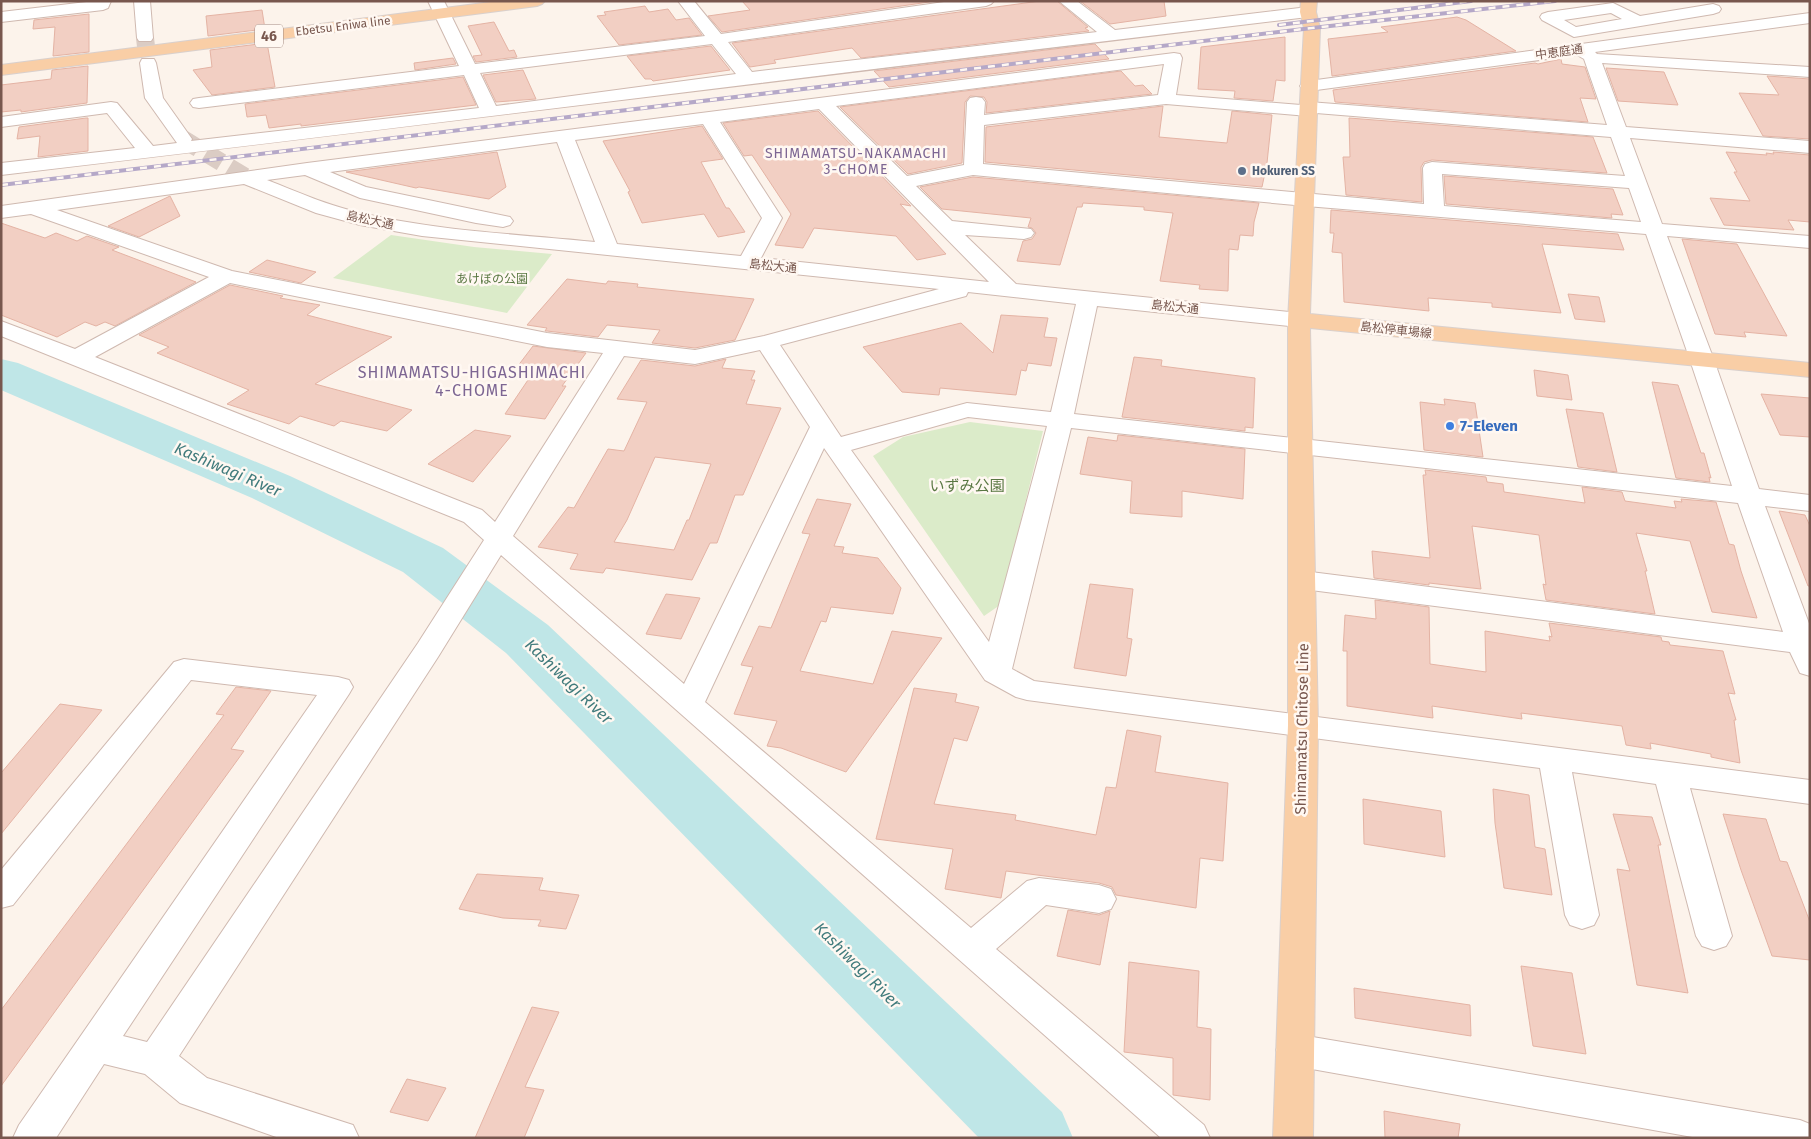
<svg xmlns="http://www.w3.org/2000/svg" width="1811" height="1139" font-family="'Fira Sans','Noto Sans JP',sans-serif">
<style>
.green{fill:#dbebc9}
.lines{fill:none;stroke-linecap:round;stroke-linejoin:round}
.river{fill:#bfe6e7;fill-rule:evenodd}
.building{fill:#f2cfc3;stroke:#e4b3a4;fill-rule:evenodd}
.minor-tunnel{stroke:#dbccc4;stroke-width:18;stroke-dasharray:18 9;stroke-linecap:butt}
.minor-casing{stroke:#cfb9b0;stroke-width:2}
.major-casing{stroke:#d9d0cd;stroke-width:2}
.minor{fill:#fff;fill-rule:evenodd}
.major{fill:#f9cea6;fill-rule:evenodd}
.rail-casing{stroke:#b5a8c8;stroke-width:4}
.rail{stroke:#fff8f2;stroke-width:2.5;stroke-dasharray:7;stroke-linecap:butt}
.service-dot{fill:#5c6f8a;stroke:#fff8f2;stroke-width:2}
.shop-dot{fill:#3f7fe0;stroke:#fff8f2;stroke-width:2}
.labels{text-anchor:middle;stroke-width:5;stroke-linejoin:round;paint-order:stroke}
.far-street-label{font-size:12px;fill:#78574e;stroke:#fff8f2}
.far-service-label{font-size:12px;font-weight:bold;fill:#4e5e75;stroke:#fff8f2;text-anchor:start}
.far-park-label{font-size:12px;fill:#597742;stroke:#fff8f2}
.shield{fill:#fff8f2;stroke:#a0877f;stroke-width:1}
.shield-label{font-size:14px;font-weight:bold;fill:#78574e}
.far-neighbourhood-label{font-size:14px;letter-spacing:1px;fill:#7d6693;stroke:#fff8f2}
.shop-label{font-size:15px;font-weight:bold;fill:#366cbe;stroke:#fff8f2;text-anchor:start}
.park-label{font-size:15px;fill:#597742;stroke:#fff8f2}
.street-label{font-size:15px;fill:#78574e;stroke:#fff8f2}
.neighbourhood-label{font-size:16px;letter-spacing:1px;fill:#7d6693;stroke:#fff8f2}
.water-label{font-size:16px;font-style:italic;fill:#417b7c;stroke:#fff8f2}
</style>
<rect width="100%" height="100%" fill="#fcf3eb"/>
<!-- green -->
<path class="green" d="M 391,235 L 474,247 L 552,254 L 507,313 L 333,278 Z
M 970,422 L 1043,431 L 1000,605 L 984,616 L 873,456 L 903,437 Z"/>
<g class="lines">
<!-- river -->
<path class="river" d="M 1,359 L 18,363 L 290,476 L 443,548 L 548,625 L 1062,1112 L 1073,1138 L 979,1138 L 506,653 L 403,572 L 252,498 L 1,390 Z"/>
</g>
<!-- building -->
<path class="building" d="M 742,1 L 936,1 L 722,32 L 708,16 L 750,10 Z
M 1040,1 L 1057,1 L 1088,27 L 1085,28 L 1089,31 L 861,58 L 852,48 L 774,60 L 776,63 L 750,67 L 732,43 Z
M 1080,1 L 1164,1 L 1166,16 L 1110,24 Z
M 645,6 L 649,12 L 668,9 L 676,20 L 689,18 L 702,35 L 619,45 L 597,16 L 606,15 L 604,12 Z
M 262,10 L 265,29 L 208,36 L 206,16 Z
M 89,14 L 89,52 L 53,56 L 55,27 L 33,29 L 34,20 Z
M 1457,17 L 1466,20 L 1516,51 L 1332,76 L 1328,39 L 1388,32 L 1381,27 Z
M 494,22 L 509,51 L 514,50 L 517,57 L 476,62 L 473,56 L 482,55 L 468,26 Z
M 1285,37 L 1285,81 L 1276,80 L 1273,101 L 1234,98 L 1235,91 L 1198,89 L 1201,47 Z
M 267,43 L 275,87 L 212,95 L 193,70 L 212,67 L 210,50 Z
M 1095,44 L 1109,59 L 889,87 L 874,71 Z
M 711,46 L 730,70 L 653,81 L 651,79 L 645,79 L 627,56 Z
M 453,58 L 456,64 L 415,70 L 414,63 Z
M 1561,59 L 1562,64 L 1585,67 L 1596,99 L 1580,98 L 1588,122 L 1335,102 L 1333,90 L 1535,63 L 1538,64 Z
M 88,66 L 87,103 L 21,112 L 21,110 L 1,112 L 1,85 L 51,79 L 52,70 Z
M 1606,68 L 1664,72 L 1678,105 L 1618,101 Z
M 523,70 L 536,99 L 496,102 L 483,75 Z
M 1121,71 L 1135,86 L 1143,85 L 1152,94 L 986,113 L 987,102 L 984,97 L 970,96 L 965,102 L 962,163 L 908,174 L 840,107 Z
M 1767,76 L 1810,79 L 1810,139 L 1763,136 L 1739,93 L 1779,95 Z
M 463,77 L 476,105 L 301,126 L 301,124 L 269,128 L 266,115 L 247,117 L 245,104 Z
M 1163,106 L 1159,137 L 1227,143 L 1232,111 L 1272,115 L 1267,163 L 1262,187 L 985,162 L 986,127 Z
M 818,111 L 911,206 L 900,204 L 946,254 L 917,260 L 896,236 L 814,228 L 803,248 L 775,245 L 791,214 L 752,155 L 744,156 L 723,123 Z
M 86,118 L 88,118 L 88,151 L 38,157 L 40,136 L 17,139 L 19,127 Z
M 1349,118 L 1593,137 L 1607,173 L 1432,160 L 1424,162 L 1421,167 L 1422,202 L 1346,195 L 1343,157 L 1350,157 Z
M 702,126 L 723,159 L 701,162 L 726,208 L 729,208 L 745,232 L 718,237 L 704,214 L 642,223 L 628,192 L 630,191 L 603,141 Z
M 497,152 L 506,187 L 489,199 L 419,187 L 416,188 L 346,172 Z
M 1726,152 L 1767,155 L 1766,153 L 1774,154 L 1773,152 L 1810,155 L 1810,222 L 1788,220 L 1794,230 L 1724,225 L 1710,198 L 1750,201 L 1734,172 L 1737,172 Z
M 1444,176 L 1613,189 L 1623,215 L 1611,214 L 1612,218 L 1446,204 Z
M 973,177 L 1259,203 L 1254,222 L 1253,236 L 1240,235 L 1238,250 L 1229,249 L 1228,291 L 1199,289 L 1200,285 L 1160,281 L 1173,213 L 1144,210 L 1144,207 L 1083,203 L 1082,207 L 1077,207 L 1060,265 L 1017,261 L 1023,241 L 1032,239 L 1036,233 L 1032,228 L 1028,227 L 1031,218 L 942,209 L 920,187 Z
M 170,196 L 180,216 L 139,237 L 108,226 Z
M 1331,210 L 1618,234 L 1624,250 L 1542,244 L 1561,313 L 1492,307 L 1492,303 L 1428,298 L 1429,311 L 1344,302 L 1342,253 L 1332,252 L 1334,233 L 1330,233 Z
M 1,223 L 45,238 L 56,233 L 77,241 L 87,236 L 119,247 L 112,250 L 196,282 L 115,326 L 105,322 L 96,326 L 85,322 L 57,337 L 1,315 Z
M 1682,239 L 1737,244 L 1787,336 L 1744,332 L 1746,337 L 1715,334 Z
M 267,260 L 316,272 L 301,283 L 249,272 Z
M 567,279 L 606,284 L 608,281 L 638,284 L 637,287 L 754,299 L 735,340 L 695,348 L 652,343 L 660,330 L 607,325 L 598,337 L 547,331 L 545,331 L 547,328 L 527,325 Z
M 230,285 L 283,296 L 280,298 L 320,305 L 307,315 L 392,337 L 315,384 L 412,410 L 387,431 L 341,421 L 334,426 L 300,416 L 289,424 L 227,404 L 249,390 L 157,353 L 169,347 L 139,335 Z
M 1568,294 L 1599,297 L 1605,322 L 1575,319 Z
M 1001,315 L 1048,318 L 1044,337 L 1057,338 L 1051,366 L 1028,363 L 1026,371 L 1021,370 L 1016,395 L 940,388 L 939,395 L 902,392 L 863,347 L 961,323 L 993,353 Z
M 533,346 L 586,353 L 562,386 L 566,386 L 545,419 L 505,414 L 530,377 L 511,375 Z
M 1134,357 L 1162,360 L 1161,366 L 1255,378 L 1253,428 L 1245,427 L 1245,431 L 1122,417 Z
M 726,359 L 722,368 L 755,371 L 751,380 L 755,380 L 746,404 L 781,408 L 743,495 L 735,495 L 717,543 L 710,543 L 692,580 L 606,568 L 603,573 L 570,569 L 578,554 L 538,547 L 568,507 L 574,508 L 608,449 L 624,451 L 647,402 L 617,399 L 641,360 L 695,366 ZM 655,457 L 711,464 L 689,520 L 687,520 L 674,550 L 614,542 L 627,520 Z
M 1534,370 L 1568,375 L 1572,400 L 1537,396 Z
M 1652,382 L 1678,385 L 1701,453 L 1704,453 L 1711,478 L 1709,477 L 1710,482 L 1676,478 Z
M 1761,394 L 1810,398 L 1810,437 L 1780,435 Z
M 1444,399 L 1475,403 L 1483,457 L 1424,450 L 1420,402 L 1445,405 Z
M 1566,409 L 1603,413 L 1617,472 L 1578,467 Z
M 475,430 L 511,436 L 473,482 L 428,464 Z
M 1118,435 L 1245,449 L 1243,499 L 1182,491 L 1182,517 L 1130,513 L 1132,481 L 1080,474 L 1088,437 L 1117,441 Z
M 1425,470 L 1486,477 L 1487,482 L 1503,484 L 1504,492 L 1585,503 L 1582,487 L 1622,492 L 1625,501 L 1676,508 L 1674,501 L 1682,502 L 1681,499 L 1716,502 L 1729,544 L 1734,545 L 1741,571 L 1757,618 L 1712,612 L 1690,541 L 1636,533 L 1647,571 L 1645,571 L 1655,614 L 1546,600 L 1543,584 L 1546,585 L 1539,535 L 1472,526 L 1481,589 L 1429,583 L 1429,585 L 1374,578 L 1372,551 L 1430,558 L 1423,475 L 1426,475 Z
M 817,499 L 851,504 L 834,546 L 844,547 L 842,553 L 878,558 L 901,588 L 893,614 L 831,607 L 826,622 L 821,621 L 800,671 L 873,684 L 892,631 L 942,638 L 846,772 L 781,748 L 767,746 L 777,721 L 734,714 L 753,667 L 741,665 L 759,626 L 771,628 L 810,534 L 802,533 Z
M 1779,511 L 1805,515 L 1810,526 L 1810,586 L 1808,586 Z
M 1090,584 L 1133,589 L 1127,638 L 1132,639 L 1126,676 L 1074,668 Z
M 666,594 L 700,598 L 681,639 L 646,634 Z
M 1375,600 L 1429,607 L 1430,664 L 1486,672 L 1485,631 L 1550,641 L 1549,636 L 1552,637 L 1549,623 L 1661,637 L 1662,641 L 1669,642 L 1670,645 L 1723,651 L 1735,694 L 1728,693 L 1736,720 L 1734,720 L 1740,763 L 1711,757 L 1711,754 L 1650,743 L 1651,749 L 1626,745 L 1622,726 L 1521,713 L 1522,719 L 1432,706 L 1433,718 L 1347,706 L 1347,651 L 1343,651 L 1345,615 L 1376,619 Z
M 236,687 L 271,691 L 231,749 L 244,751 L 1,1086 L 1,1010 L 224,715 L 216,714 Z
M 914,688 L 957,694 L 955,702 L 979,707 L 967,741 L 954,738 L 934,804 L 1016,815 L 1015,820 L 1096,835 L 1106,787 L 1116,788 L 1127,730 L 1161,736 L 1155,772 L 1228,783 L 1223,861 L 1200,858 L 1196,908 L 1116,895 L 1112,887 L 1099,883 L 1006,871 L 1001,898 L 945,889 L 953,849 L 876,839 Z
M 60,704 L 102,710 L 1,834 L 1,773 Z
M 1493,789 L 1529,795 L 1535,847 L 1545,849 L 1552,895 L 1504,888 L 1495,823 Z
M 1363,799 L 1441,811 L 1445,857 L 1364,844 Z
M 1613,814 L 1652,817 L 1661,845 L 1658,845 L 1688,993 L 1637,985 L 1617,869 L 1630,871 Z
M 1723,814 L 1766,819 L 1780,861 L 1787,862 L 1810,922 L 1810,960 L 1772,956 L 1741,870 Z
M 477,874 L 543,878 L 539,890 L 579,895 L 566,929 L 538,926 L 541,920 L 503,918 L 459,909 Z
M 1068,910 L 1099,915 L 1110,911 L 1100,965 L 1057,956 Z
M 1129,962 L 1199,971 L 1197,1027 L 1211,1029 L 1210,1100 L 1173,1095 L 1173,1058 L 1124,1052 Z
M 1521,966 L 1572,973 L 1586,1054 L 1533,1046 Z
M 1354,988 L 1470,1005 L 1471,1036 L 1355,1018 Z
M 532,1007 L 559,1012 L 525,1087 L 544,1090 L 524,1138 L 475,1138 Z
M 407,1079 L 446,1088 L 428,1121 L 390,1112 Z
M 1384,1111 L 1460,1124 L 1458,1138 L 1385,1138 Z"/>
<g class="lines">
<!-- minor-tunnel -->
<path class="minor-tunnel" d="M 145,38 L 148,63
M 183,139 L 252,181"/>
<!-- minor casing -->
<g class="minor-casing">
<path id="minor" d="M 95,1 L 111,1 L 108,8 L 103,10 L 1,22 L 1,12 Z
M 134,1 L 150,1 L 153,38 L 151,41 L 139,41 L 137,38 Z
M 428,1 L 444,1 L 475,64 L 705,36 L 678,1 L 694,1 L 721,34 L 951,1 L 994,1 L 991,4 L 986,6 L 728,42 L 752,72 L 1097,32 L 1059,1 L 1077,1 L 1115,30 L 1308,7 L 1314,9 L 1316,12 L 1314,15 L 1308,17 C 872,68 437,124 1,175 L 1,163 L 135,148 L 107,113 L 1,127 L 1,117 L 111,102 L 117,103 L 153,146 L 177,143 L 145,98 L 140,63 L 142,59 L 154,59 L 156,63 L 163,98 L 192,139 L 191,141 L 479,108 L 464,75 L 199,108 L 193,107 L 190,103 L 193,99 L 199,98 L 459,66 ZM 712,44 L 736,74 L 496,106 L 480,73 Z
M 1613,3 L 1640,16 L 1713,4 L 1719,6 L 1721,9 L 1719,12 L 1713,14 L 1574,37 L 1542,20 L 1540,17 L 1542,14 L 1548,12 ZM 1611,13 L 1622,19 L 1576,27 L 1564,20 Z
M 1810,13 L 1810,23 L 1595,52 L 1597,54 L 1810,67 L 1810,77 L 1602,63 L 1626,127 L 1810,141 L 1810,153 L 1630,138 L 1662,224 L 1810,236 L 1810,248 L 1667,236 L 1714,360 L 1759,489 L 1810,495 L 1810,511 L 1765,506 L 1810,626 L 1810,676 L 1800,673 L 1790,652 L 1303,589 L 1293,586 L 1289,580 L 1293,574 L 1303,571 L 1783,632 L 1738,503 L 1071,428 L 1012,669 L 1034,681 L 1810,780 L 1810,804 L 1690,788 L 1732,936 L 1726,946 L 1714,950 L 1702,946 L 1696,936 L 1656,784 L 1572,772 L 1599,915 L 1594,925 L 1582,929 L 1570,925 L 1565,915 L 1540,768 L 1027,700 L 1016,697 L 985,680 L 824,448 L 705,702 L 971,928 L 1027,881 L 1039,878 L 1099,885 L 1111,889 L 1116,899 L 1111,909 L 1099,913 L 1046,905 L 996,949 L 1204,1125 L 1210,1138 L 1161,1138 L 501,555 L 438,657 L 179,1056 L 207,1078 L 353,1125 L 359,1138 L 279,1138 L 180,1103 L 145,1074 L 104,1064 L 56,1138 L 13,1138 L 19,1125 L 317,695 L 191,680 L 13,905 L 1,908 L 1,870 L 174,662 L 184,659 L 338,677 L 349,680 L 353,687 L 349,694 L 123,1036 L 147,1042 L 418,643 L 484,540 L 464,522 L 1,336 L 1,321 L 75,349 L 209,277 L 31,214 L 1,218 L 1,206 L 307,163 L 1174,53 L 1180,54 L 1182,58 L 1176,95 L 1301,105 L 1309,102 L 1607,125 L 1584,59 L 1577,55 L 1309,91 L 1303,90 L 1300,86 L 1303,82 L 1309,81 ZM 1164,64 L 1158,95 L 984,115 L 985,102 L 982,98 L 976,97 L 970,98 L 967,102 L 964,165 L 907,176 L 836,106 ZM 1166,104 L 1308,116 L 1316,113 L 1611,137 L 1625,176 L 1432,162 L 1425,164 L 1423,168 L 1424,204 L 983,164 L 984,125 ZM 819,109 L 989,282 L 761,258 L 782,218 L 720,122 ZM 703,124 L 762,218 L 741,256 L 617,244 L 575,140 ZM 557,142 L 595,242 C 518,234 437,231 361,213 C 329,206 298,192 267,180 L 305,175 L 360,198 L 476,223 L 503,227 L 510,225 L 513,221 L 510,217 L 366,187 L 330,172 ZM 1442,174 L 1629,188 L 1641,222 L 1444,206 ZM 973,175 L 1306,206 L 1646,234 L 1690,360 L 1732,486 L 1074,414 L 1097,306 L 1299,327 L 1307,325 L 1310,320 L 1307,315 L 1299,313 L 1016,284 L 965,235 L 1024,239 L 1031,237 L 1034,233 L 1031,229 L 952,221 L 916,186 ZM 244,184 L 316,213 L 360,225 L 422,236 L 939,289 L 764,336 L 695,350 L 547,333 L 232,271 L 57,210 ZM 230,283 L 547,347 L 603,353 L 495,522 L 482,510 L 95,357 ZM 968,292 L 1076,304 L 1051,412 L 967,403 L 841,437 L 780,345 L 966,296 ZM 760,350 L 810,427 L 684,684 L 513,536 L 624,356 L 695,364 ZM 968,417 L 1047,426 L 989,642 L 851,450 Z
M 1295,1034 L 1800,1120 L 1810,1124 L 1810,1138 L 1698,1138 L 1295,1066 L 1282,1062 L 1276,1050 L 1282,1038 Z"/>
</g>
<!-- major casing -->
<g class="major-casing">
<path id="major" d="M 499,1 L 545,1 L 542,4 L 537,6 L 1,75 L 1,65 Z
M 1301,1 L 1317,1 L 1316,12 L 1320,28 L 1310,314 L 1810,363 L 1810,377 L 1310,328 L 1318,725 L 1313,1138 L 1273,1138 L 1288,725 L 1288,320 L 1304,28 L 1300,12 Z"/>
</g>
<!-- minor -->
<use href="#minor" class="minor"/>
<!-- major -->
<use href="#major" class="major"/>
<!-- rail casing -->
<g class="rail-casing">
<path id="rail" d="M 1279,25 L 1471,1
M 1,185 L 1312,28 L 1555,1"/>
</g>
<!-- rail -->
<use href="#rail" class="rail"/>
</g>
<!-- markers -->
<circle class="service-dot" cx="1242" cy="171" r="5"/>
<circle class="shop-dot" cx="1450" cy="426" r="5"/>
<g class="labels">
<!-- far-street labels -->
<g class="far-street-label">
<text transform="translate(343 26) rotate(-7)" y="4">Ebetsu Eniwa line</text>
<text transform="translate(1559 52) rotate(-8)" y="4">中恵庭通</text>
<text transform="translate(370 220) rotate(12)" y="4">島松大通</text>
<text transform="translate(773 266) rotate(6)" y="4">島松大通</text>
<text transform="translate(1175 307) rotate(6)" y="4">島松大通</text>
<text transform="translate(1396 330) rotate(6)" y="4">島松停車場線</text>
</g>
<!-- far-service labels -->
<g class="far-service-label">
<text x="1252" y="175">Hokuren SS</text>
</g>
<!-- far-park labels -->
<g class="far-park-label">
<text x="492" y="283">あけぼの公園</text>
</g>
<!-- shield labels -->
<rect class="shield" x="255" y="24.5" width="28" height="23" rx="4"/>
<g class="shield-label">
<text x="269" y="41">46</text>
</g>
<!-- far-neighbourhood labels -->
<g class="far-neighbourhood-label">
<text x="856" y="158">SHIMAMATSU-NAKAMACHI<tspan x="856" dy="16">3-CHOME</tspan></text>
</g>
<!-- shop labels -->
<g class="shop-label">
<text x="1460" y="431">7-Eleven</text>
</g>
<!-- park labels -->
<g class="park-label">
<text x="967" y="491">いずみ公園</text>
</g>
<!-- street labels -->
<g class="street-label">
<text transform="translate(1302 729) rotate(-89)" y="5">Shimamatsu Chitose Line</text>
</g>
<!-- neighbourhood labels -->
<g class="neighbourhood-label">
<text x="472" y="378">SHIMAMATSU-HIGASHIMACHI<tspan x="472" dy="18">4-CHOME</tspan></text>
</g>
<!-- water labels -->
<g class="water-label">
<text transform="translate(228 469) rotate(23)" y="6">Kashiwagi River</text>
<text transform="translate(569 681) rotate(44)" y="6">Kashiwagi River</text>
<text transform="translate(858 965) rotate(45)" y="6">Kashiwagi River</text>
</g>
</g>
<!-- border -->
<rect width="1811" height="1139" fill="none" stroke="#78574e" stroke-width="5"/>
</svg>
